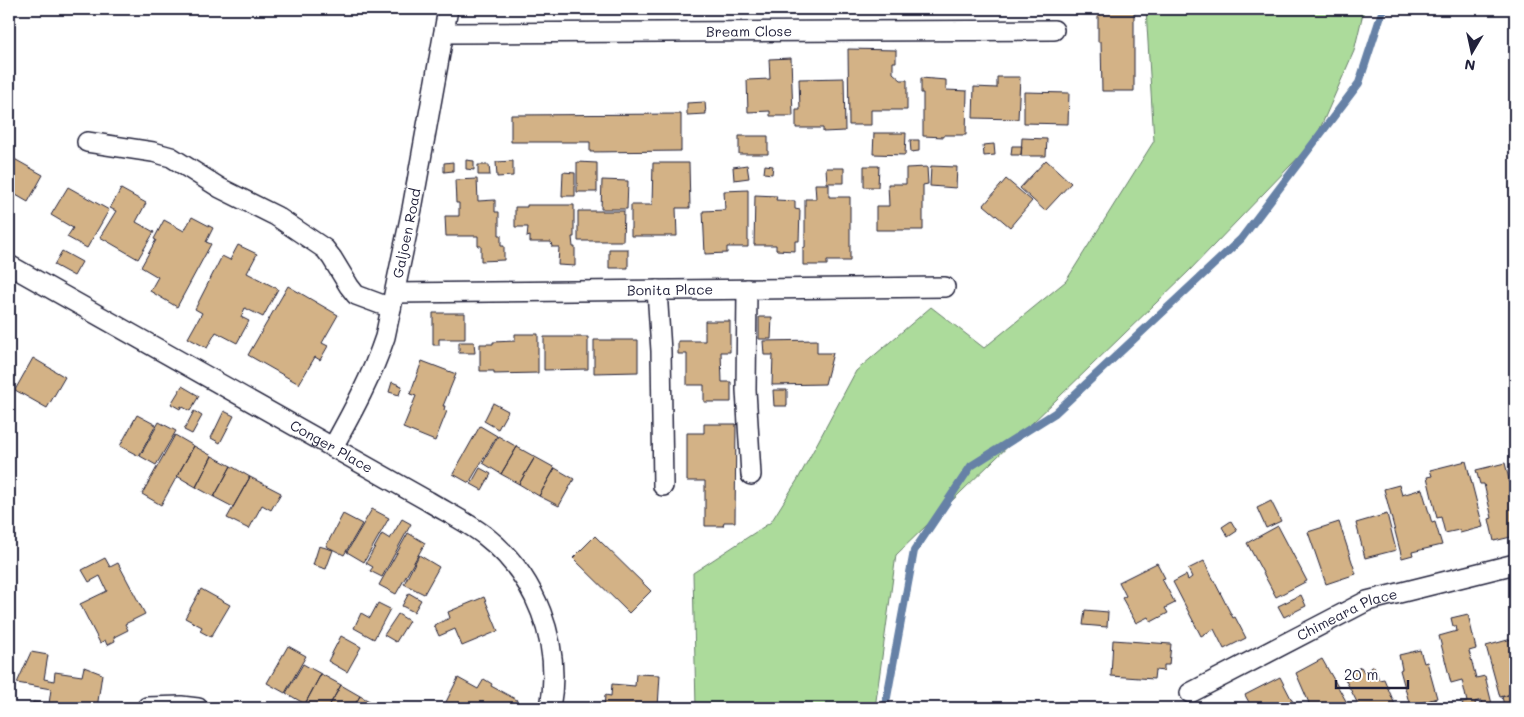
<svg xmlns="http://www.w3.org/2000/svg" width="1524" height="717" font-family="Mali,sans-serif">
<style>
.green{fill:#acdb9b;stroke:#677e6b}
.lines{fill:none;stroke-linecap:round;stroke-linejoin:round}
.stream{stroke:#6681a6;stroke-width:8}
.building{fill:#d3b286;stroke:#22223b}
.minor-casing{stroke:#22223b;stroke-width:22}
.minor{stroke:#fff;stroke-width:19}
.labels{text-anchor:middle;stroke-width:4;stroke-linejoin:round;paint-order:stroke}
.street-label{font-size:14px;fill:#22223b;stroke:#fff}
</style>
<rect width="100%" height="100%" fill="#fff"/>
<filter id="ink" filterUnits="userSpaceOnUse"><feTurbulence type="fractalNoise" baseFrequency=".02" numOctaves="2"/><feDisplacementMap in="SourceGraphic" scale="10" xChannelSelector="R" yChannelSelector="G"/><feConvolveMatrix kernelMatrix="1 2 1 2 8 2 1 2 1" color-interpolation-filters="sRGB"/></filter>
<g filter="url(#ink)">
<!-- green -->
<path class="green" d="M 1146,9 L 1364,9 L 1354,51 L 1315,140 L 1188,272 L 896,555 L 875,708 L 696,708 L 693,573 L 771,522 L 798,479 L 856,371 L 931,307 L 984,348 L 1066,281 L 1154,141 Z"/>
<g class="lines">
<!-- stream -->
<path class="stream" d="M 885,708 L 914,551 L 971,466 L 1055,413 L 1241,239 L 1359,83 L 1383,9"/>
</g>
<!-- building -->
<path class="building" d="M 1102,9 L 1134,9 L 1134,91 L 1102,91 L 1101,42 L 1098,42 L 1098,10 Z
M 848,49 L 896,50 L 896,62 L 893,62 L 893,73 L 901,80 L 907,80 L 907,110 L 871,110 L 871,125 L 849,125 Z
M 791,58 L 793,116 L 770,116 L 770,111 L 748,112 L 747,80 L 770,79 L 769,59 Z
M 997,77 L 1020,77 L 1018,119 L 973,118 L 974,87 L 997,88 Z
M 844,78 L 845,131 L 823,132 L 823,128 L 796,128 L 796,110 L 800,110 L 799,79 Z
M 921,78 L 946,80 L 946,90 L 967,91 L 966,135 L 944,135 L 944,137 L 923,136 L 923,93 L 921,93 Z
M 1024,92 L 1069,93 L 1068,124 L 1024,123 Z
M 705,102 L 706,114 L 687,115 L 687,103 Z
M 681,114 L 681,151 L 590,152 L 590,142 L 511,142 L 511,115 Z
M 874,133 L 906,133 L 905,155 L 873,154 Z
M 739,136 L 768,136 L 768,154 L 739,154 Z
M 1022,138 L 1047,139 L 1046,156 L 1021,156 Z
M 910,140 L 919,140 L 919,151 L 911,152 Z
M 994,144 L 995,155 L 984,156 L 983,145 Z
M 1012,146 L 1022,146 L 1021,155 L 1011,155 Z
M 9,156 L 43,175 L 28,202 L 9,191 Z
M 466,160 L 474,161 L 474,170 L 466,169 Z
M 1046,160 L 1071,183 L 1045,211 L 1020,188 Z
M 513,161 L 513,176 L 497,177 L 496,162 Z
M 453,162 L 453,171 L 444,172 L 444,163 Z
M 577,162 L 597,163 L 597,192 L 577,192 Z
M 653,163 L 689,163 L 690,208 L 676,208 L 677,236 L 631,236 L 631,205 L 652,205 Z
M 478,165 L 489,165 L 490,175 L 478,175 Z
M 747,165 L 749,178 L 734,180 L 733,167 Z
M 765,165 L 773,166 L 772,174 L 764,173 Z
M 864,166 L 879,166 L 878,187 L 864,187 Z
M 931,166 L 957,167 L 956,188 L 930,186 Z
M 927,167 L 928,184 L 923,185 L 923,230 L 876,230 L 876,206 L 889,206 L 888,184 L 906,184 L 906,168 Z
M 826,168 L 844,168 L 844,183 L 827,183 Z
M 563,172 L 575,173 L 575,196 L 562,196 Z
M 477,179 L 478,201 L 495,200 L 495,212 L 499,212 L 499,235 L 501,235 L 501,246 L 504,246 L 504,260 L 481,261 L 481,246 L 478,246 L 478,236 L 446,236 L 445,216 L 459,216 L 459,203 L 456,203 L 455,180 Z
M 1006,179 L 1032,201 L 1010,227 L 984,205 Z
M 602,180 L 628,181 L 627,209 L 601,209 Z
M 815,184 L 829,184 L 829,197 L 850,197 L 850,261 L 827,261 L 827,265 L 803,265 L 803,248 L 805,247 L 805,199 L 816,199 Z
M 68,187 L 109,210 L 87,248 L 67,237 L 73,228 L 51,215 Z
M 121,189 L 146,203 L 136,222 L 154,232 L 138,259 L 100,237 L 116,211 L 110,208 Z
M 748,190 L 748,247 L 727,247 L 727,253 L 705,254 L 703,211 L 725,210 L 724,191 Z
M 755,195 L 777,196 L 776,200 L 795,201 L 795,209 L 800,210 L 799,241 L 795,241 L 795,251 L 776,250 L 776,245 L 754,245 Z
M 527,205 L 574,205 L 574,237 L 572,237 L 573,247 L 575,247 L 575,266 L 558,265 L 559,247 L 552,247 L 551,242 L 530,242 L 530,236 L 527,237 L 528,227 L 515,227 L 515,207 L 527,207 Z
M 578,211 L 624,211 L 623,241 L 578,241 Z
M 192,217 L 213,228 L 206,242 L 211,244 L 177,307 L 150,291 L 158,277 L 141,267 L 156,240 L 154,239 L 164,220 L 184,231 Z
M 238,245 L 257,254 L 247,273 L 278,289 L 263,317 L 245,308 L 241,317 L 249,321 L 237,343 L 216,332 L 207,348 L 188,338 L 202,313 L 195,309 L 222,256 L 230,260 Z
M 609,249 L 628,249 L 628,268 L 609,268 Z
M 62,251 L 82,262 L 74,276 L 54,265 Z
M 288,286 L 338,315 L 322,343 L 328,346 L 320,360 L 315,357 L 299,384 L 248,355 Z
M 433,313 L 465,313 L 465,339 L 439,339 L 439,345 L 433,345 Z
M 759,317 L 772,317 L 771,339 L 759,339 Z
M 705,321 L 730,321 L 730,352 L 721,352 L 722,382 L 731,382 L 731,402 L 704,402 L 704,385 L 687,385 L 687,354 L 678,354 L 678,341 L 705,341 Z
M 515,334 L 538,334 L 538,373 L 494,374 L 494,371 L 480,371 L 480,344 L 493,344 L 493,342 L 515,341 Z
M 544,337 L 588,337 L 588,369 L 544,370 Z
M 594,340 L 638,340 L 638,372 L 594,373 Z
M 817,340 L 817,353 L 833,353 L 825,384 L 772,385 L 773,355 L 764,355 L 763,341 Z
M 459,342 L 474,342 L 475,353 L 459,353 Z
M 33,358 L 65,377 L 47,408 L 15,390 Z
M 422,361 L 456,374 L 443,406 L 445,406 L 444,410 L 447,411 L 435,441 L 403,428 L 416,396 L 410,394 Z
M 392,382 L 402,386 L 399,395 L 389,392 Z
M 182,386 L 199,396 L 190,411 L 181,406 L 180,409 L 171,404 Z
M 773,390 L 787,390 L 787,406 L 774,406 Z
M 493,403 L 508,411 L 498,429 L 484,421 Z
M 194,411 L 202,416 L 192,434 L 184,430 Z
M 224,411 L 234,416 L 220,443 L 211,438 Z
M 137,415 L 156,425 L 139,456 L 120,446 Z
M 159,422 L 176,431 L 156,465 L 140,456 Z
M 704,424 L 736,424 L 735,522 L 724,522 L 723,526 L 705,526 L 705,481 L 687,481 L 687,433 L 704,433 Z
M 480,426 L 497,436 L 469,483 L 453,474 Z
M 175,435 L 194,446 L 161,505 L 142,494 Z
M 498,436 L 517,447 L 501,474 L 483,463 Z
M 194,446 L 212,456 L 196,487 L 177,476 Z
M 517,447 L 535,457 L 519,484 L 501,474 Z
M 212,456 L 231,466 L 214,497 L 196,487 Z
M 535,457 L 555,468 L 539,496 L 519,484 Z
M 1466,461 L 1483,527 L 1460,533 L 1459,530 L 1445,533 L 1441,517 L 1437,518 L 1427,477 L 1432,476 L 1430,470 Z
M 1505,463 L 1515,504 L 1515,536 L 1494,541 L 1489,519 L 1492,518 L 1484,484 L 1480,484 L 1476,470 Z
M 231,466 L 250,477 L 233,507 L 214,497 Z
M 480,468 L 491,474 L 482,490 L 471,484 Z
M 555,468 L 574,479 L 559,506 L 539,496 Z
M 250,477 L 281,493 L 271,510 L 262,505 L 249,529 L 227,518 Z
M 1399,485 L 1402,495 L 1422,489 L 1432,523 L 1435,522 L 1442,545 L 1412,552 L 1413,555 L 1402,558 L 1384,489 Z
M 1271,501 L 1281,521 L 1266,528 L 1257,508 Z
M 372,509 L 389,518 L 364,562 L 347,552 Z
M 343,514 L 362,524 L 344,555 L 326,546 Z
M 1387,514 L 1396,550 L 1365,558 L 1356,523 Z
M 402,519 L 411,524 L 382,577 L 370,571 L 373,567 L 366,563 L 382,534 L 390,539 Z
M 1231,521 L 1237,531 L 1228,537 L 1222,527 Z
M 1339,522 L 1356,574 L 1326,584 L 1308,532 Z
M 1278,526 L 1307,581 L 1276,597 L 1247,543 Z
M 408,533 L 425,543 L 396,594 L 379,585 Z
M 595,536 L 651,591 L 629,613 L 573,558 Z
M 319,546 L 333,550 L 326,569 L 313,565 Z
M 419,555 L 439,567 L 424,594 L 404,584 Z
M 105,558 L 110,567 L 118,563 L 145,614 L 125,624 L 128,630 L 114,637 L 115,641 L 107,645 L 105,640 L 100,643 L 80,604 L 107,591 L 100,576 L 89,582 L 82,570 Z
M 1204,561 L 1233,618 L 1235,617 L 1246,638 L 1224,649 L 1214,629 L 1201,636 L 1173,582 L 1186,575 L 1188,580 L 1192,577 L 1188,569 Z
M 1157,563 L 1165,578 L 1162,579 L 1175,603 L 1165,608 L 1168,613 L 1151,622 L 1148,617 L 1136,623 L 1122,598 L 1126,596 L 1119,582 Z
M 201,589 L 230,605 L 211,637 L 200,631 L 202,627 L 185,618 Z
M 409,593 L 421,600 L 414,612 L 402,606 Z
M 1301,595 L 1306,606 L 1284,617 L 1278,606 Z
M 484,597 L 498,631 L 462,646 L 455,629 L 439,636 L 434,625 L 450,618 L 448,612 Z
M 378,603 L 390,609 L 374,639 L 354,628 L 361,613 L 370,618 Z
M 1085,610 L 1108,612 L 1107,627 L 1083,625 Z
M 398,614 L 409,621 L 396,642 L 384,635 Z
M 1468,614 L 1476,649 L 1469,651 L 1476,678 L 1485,676 L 1493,708 L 1483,708 L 1481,700 L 1475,702 L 1476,708 L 1464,708 L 1462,703 L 1467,702 L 1462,680 L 1451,683 L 1439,636 L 1457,631 L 1456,626 L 1453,626 L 1451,618 Z
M 341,636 L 361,647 L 347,672 L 328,661 Z
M 1515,638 L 1515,693 L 1500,697 L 1486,646 Z
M 1113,640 L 1171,644 L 1169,665 L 1164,665 L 1164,671 L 1155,670 L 1154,679 L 1111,676 Z
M 288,646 L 306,656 L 285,693 L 267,683 Z
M 1420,650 L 1424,663 L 1427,662 L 1437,698 L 1410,706 L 1400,670 L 1402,669 L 1399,655 Z
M 31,652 L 48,655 L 44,679 L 54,681 L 55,672 L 82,676 L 84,667 L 102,674 L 97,708 L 32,708 L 33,702 L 49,704 L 51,689 L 17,683 Z
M 1322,659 L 1350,708 L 1301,708 L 1300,707 L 1309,703 L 1296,673 Z
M 303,664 L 321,674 L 305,704 L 286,693 Z
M 1374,666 L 1379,680 L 1384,679 L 1396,707 L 1360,708 L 1343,675 L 1361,667 L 1364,672 Z
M 321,674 L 341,685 L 328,708 L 313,708 L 305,704 Z
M 636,674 L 660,675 L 658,707 L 649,706 L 649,708 L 604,708 L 605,695 L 611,696 L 612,684 L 635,686 Z
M 1280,677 L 1296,708 L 1252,708 L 1245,695 Z
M 458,678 L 478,689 L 484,679 L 492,684 L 491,686 L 517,700 L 512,708 L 443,708 Z
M 341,685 L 360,696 L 353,708 L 328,708 Z
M 1515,693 L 1515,708 L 1496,708 L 1496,706 L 1504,705 L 1502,697 Z
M 360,696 L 379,706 L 378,708 L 353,708 Z
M 1435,699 L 1438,708 L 1426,708 L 1424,703 Z"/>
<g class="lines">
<!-- minor casing -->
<g class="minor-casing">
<g id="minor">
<path id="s1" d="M 444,33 L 1054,30"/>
<path d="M 87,142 L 153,152 L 171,157 L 220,188 L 276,216 L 325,249 L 332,258 L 349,286 L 356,295 L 391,308"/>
<path id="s2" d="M 9,265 L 428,501 C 446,512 467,522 484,535 C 536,575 562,643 550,708"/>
<path d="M 747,289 L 746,390 L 751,475"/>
<path d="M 657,290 L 661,351 L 663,486"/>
<path id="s3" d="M 395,293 L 945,287"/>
<path id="s4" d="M 333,447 C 353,411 372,376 385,337 L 412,209 L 448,9"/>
<path id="s5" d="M 1190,693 L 1367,601 L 1515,564"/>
<path d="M 147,707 L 181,706 L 198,708"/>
</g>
</g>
<!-- minor -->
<use href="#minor" class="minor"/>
</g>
</g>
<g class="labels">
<!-- street labels -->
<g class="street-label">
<text dy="5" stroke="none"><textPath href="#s1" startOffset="305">Bream Close</textPath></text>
<text dy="5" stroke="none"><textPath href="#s4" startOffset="228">Galjoen Road</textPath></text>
<text dy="5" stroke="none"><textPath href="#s3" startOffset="275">Bonita Place</textPath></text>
<text dy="5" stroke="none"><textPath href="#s2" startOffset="370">Conger Place</textPath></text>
<text dy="5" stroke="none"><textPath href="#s5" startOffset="176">Chimeara Place</textPath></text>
</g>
</g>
<!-- margin -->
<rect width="1524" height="717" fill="none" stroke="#fff" stroke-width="30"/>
<rect x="15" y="15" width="1494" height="687" fill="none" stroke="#22223b" stroke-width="2" filter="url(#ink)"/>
<!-- north arrow -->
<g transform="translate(1472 52) rotate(189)" stroke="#ffffff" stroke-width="4" paint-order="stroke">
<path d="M0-4L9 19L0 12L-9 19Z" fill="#22223b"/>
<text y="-8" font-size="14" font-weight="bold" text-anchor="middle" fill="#22223b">N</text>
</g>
<!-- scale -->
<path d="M1336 680v8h72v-8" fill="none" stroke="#22223b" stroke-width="2.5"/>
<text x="1344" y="680" font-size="15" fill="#22223b" stroke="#ffffff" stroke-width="4" paint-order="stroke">20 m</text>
</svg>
